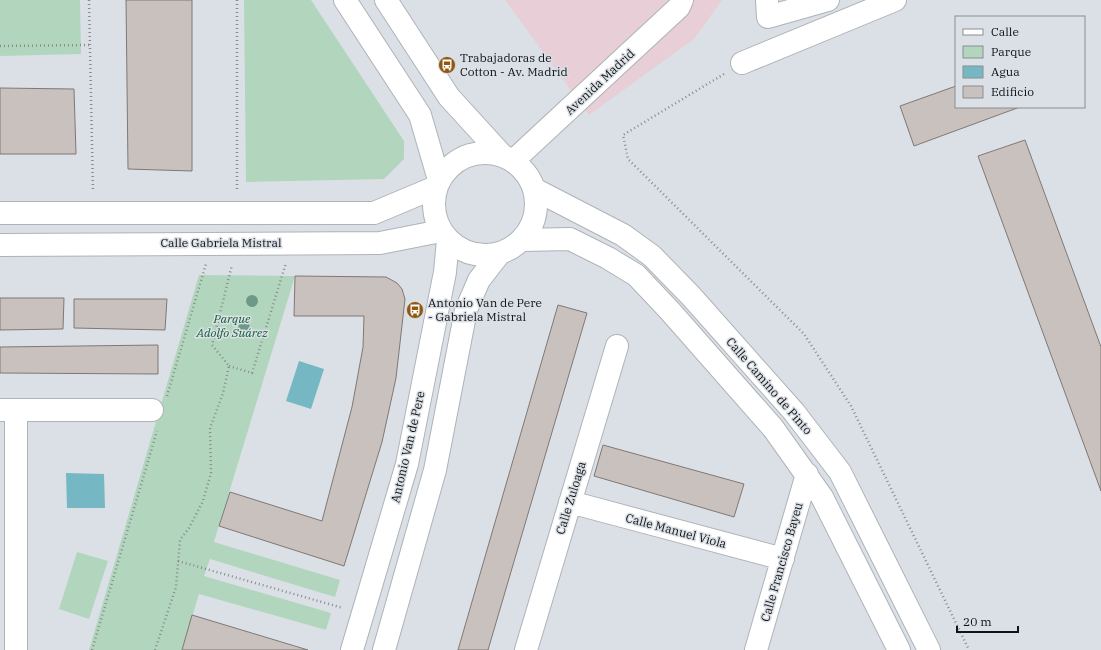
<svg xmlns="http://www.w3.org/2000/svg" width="1101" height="650" font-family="'IBM Plex Serif',serif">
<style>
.industrial{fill:#e7ced7}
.green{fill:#b2d6bd}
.water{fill:#75b8c4}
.building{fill:#c8c1be;stroke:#7f7875}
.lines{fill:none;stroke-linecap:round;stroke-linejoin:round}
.minor-casing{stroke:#aeb3b8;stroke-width:24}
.path{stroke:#878b8f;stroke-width:2.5;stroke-dasharray:1 3;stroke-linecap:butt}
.minor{stroke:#fff;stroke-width:22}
.tree{fill:#6d9a86}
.labels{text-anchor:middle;stroke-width:3;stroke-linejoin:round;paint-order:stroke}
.poi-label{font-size:12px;fill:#111315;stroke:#dbe0e6;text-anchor:start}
.street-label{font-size:12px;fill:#111315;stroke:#dbe0e6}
.park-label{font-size:12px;font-style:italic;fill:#136138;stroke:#dbe0e6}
</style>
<rect width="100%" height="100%" fill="#dbe0e6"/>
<!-- industrial -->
<path class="industrial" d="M 505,0 L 722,0 L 694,39 L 589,115 Z"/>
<!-- green -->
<path class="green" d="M 0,0 L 80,0 L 81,54 L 0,56 Z
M 244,0 L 311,0 L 404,141 L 404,159 L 384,179 L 246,182 Z
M 199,275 L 295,276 L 214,542 L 340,580 L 335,597 L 210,559 L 204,576 L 331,613 L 326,630 L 199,594 L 182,650 L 89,650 Z
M 77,552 L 108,561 L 89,619 L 59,609 Z"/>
<!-- water -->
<path class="water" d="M 299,361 L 324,369 L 311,409 L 286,401 Z
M 66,473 L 104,474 L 105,508 L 67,508 Z"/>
<!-- building -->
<path class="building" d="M 126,0 L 192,0 L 192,171 L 128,169 Z
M 956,86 L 956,107 L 1020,107 L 914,146 L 900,106 Z
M 0,88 L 74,89 L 76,154 L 0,154 Z
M 1025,140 L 1101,347 L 1101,491 L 978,156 Z
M 295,276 L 386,277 L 397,283 L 402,289 L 405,299 L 396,378 L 382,442 L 344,566 L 219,526 L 230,492 L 322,521 L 352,407 L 363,347 L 364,316 L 294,316 Z
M 0,298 L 64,298 L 63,329 L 0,330 Z
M 74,299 L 167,299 L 165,330 L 74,328 Z
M 558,305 L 587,313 L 488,650 L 458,650 Z
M 158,345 L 158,374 L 0,373 L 0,347 Z
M 603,445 L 744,484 L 734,517 L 594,476 Z
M 192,615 L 308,650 L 182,650 Z"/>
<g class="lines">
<!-- minor casing -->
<g class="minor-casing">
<path id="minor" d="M 345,0 L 420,115 L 439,180
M 386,0 L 449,97 L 502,155
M 767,0 L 768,17 L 828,0
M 742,63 L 895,0
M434 204a51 51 0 1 1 102 0a51 51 0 1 1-102 0Z
M 513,161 L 679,7 L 682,0
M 534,189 L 623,235 L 652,256 L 691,296 L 794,412 L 840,472 L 929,650
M 0,213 L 374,213 L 436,187
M 522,240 L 570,239 L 608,258 L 636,275 L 670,311 L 773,428 L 822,497 L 899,650
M 0,245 L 380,243 L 441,231
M 0,410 L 152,410
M 16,410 L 16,650
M 570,502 L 783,559
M 352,650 L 407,464 L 445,272 L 448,240
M 384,650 L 435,470 L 466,310 L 479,280 L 500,253
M 526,650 L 617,346
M 756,650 L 807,474"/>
</g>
<!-- path -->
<path class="path" d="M 89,0 L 93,192
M 237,0 L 237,191
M 0,46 L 90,45
M 724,74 L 623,135 L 628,159 L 804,334 L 851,406 L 969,650
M 229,366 L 252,373 L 286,263
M 167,396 L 206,264
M 178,561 L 343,608
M 92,650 L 157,431
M 155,650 L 176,587 L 180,540 L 189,528 L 203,501 L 211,473 L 210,428 L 223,393 L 229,366 L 212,345 L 232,265"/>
<!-- minor -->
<use href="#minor" class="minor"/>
</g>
<!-- trees -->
<g class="tree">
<circle cx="252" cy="301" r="6"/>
<circle cx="244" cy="328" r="6"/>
</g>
<!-- icons -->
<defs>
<g id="bus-disc" transform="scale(0.9)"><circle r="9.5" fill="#90590f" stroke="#dbe0e6"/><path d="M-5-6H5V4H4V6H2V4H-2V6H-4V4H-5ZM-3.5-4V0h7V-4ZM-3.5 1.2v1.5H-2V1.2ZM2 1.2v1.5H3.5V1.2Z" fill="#fff"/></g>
</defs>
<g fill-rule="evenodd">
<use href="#bus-disc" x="447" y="65"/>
<use href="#bus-disc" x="415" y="310"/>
</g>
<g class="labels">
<!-- poi labels -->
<g class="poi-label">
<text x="460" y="62">Trabajadoras de<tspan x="460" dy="14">Cotton - Av. Madrid</tspan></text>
<text x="428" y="307">Antonio Van de Pere<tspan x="428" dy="14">- Gabriela Mistral</tspan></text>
</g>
<!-- street labels -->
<g class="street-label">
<text transform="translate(600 82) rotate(-43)" y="4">Avenida Madrid</text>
<text x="221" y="247">Calle Gabriela Mistral</text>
<text transform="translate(769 386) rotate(49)" y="4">Calle Camino de Pinto</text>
<text transform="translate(408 447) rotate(-77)" y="4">Antonio Van de Pere</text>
<text transform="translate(571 498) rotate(-73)" y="4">Calle Zuloaga</text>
<text transform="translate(676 531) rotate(15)" y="4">Calle Manuel Viola</text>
<text transform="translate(782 562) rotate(-74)" y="4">Calle Francisco Bayeu</text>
</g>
<!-- park labels -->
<g class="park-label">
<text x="232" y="323">Parque<tspan x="232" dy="14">Adolfo Suárez</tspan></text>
</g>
</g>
<!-- legend -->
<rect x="955" y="16" width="130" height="92" fill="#dbe0e6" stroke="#8a8e92"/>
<rect x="963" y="29" width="20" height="6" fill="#ffffff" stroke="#8a8e92"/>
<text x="991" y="36" font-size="12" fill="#111315">Calle</text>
<rect x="963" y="46" width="20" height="12" fill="#b2d6bd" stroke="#8a8e92"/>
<text x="991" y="56" font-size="12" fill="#111315">Parque</text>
<rect x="963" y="66" width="20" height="12" fill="#75b8c4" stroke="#8a8e92"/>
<text x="991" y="76" font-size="12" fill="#111315">Agua</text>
<rect x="963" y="86" width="20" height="12" fill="#c8c1be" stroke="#8a8e92"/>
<text x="991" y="96" font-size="12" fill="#111315">Edificio</text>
<!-- scale -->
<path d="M957 626v6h61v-6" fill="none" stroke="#111315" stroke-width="2"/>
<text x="963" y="626" font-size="12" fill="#111315" stroke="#dbe0e6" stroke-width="3" paint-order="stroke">20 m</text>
</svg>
